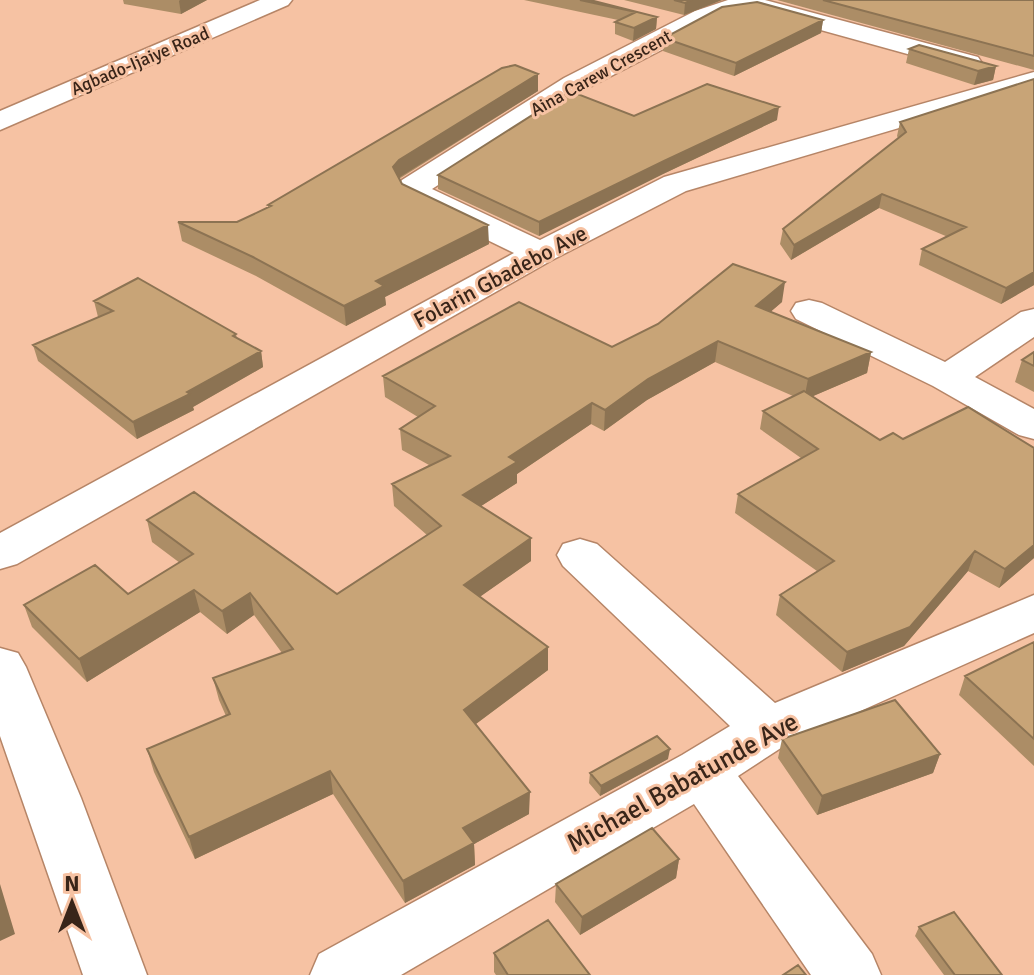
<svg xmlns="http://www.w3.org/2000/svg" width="1034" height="975" font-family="Signika,sans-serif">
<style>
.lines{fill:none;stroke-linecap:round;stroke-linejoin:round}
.minor-casing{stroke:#b68567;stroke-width:3}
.minor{fill:#fff;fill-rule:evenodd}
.wall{fill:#ac8d66}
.shaded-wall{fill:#8c7353}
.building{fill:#c8a477;stroke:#8c7353;stroke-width:2}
.labels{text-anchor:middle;stroke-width:6;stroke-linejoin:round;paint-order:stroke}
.far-street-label{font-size:18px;fill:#392519;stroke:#f6c2a3}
.street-label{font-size:22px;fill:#392519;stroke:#f6c2a3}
.near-street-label{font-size:26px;fill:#392519;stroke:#f6c2a3}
</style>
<rect width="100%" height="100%" fill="#f6c2a3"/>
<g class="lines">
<!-- minor casing -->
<g class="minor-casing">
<path id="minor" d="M 260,0 L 292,0 L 288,5 L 0,130 L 0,111 Z
M 728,0 L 765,0 L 978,57 L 982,63 L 978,69 L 969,71 L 756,12 L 731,14 L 584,90 L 432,189 L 540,240 L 664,177 L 1034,72 L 1034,88 L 686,191 L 552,260 L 17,564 L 0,569 L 0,533 L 514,253 L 405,200 L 397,187 L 402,180 L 564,78 L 695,11 Z
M 809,300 L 822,303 L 945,362 L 1021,312 L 1034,309 L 1034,337 L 975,377 L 1034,409 L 1034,439 L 1019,435 L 933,386 L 796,319 L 791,311 L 796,303 Z
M 580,539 L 597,544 L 775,703 L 1034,595 L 1034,633 L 787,744 L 738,776 L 872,954 L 881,975 L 811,975 L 694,804 L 401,975 L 310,975 L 319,954 L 682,755 L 730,726 L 563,566 L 557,555 L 563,544 Z
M 0,648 L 18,653 L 26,667 L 81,798 L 147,975 L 83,975 L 0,736 Z"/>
</g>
<!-- minor -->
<use href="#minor" class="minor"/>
</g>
<!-- wall -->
<path class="wall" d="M 123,0 L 207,0 L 181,14 L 124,4 Z
M 524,0 L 590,0 L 657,17 L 656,29 L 633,41 L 615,34 L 615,22 L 618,20 Z
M 624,0 L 722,0 L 684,15 Z
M 777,0 L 1034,0 L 1034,70 Z
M 823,20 L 821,33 L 734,76 L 663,51 L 664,38 Z
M 909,49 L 996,66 L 993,80 L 974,85 L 906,63 Z
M 538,74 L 538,91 L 399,179 L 402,184 L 489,244 L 385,297 L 386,305 L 346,326 L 256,276 L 182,241 L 178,222 L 237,222 L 268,208 L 268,205 Z
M 634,116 L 777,120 L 663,174 L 539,236 L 438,189 L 438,175 Z
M 900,122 L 1034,285 L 1001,304 L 919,265 L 922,249 L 948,237 L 879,208 L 791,260 L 780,244 L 783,229 L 898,138 L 897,136 Z
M 94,301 L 236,334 L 237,339 L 261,351 L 263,367 L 193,407 L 194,410 L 137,439 L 38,361 L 33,345 L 98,317 Z
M 782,302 L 770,312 L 871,352 L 867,373 L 813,396 L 1034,558 L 999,588 L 968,571 L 904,646 L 842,672 L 776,615 L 780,595 L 817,571 L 735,513 L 738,494 L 801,458 L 760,429 L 763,411 L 793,396 L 715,362 L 647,400 L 604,431 L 591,424 L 517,474 L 517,483 L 481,506 L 531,538 L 531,561 L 479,597 L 548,647 L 548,670 L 476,724 L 529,814 L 474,844 L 475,865 L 405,903 L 333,794 L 195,859 L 154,772 L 147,749 L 226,716 L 219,700 L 213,678 L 282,653 L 254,615 L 227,634 L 200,612 L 87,682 L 32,627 L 24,605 L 128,594 L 180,563 L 152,542 L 147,520 L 337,594 L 427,535 L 394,506 L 392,484 L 429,465 L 402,450 L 400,429 L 418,417 L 385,397 L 383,376 L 612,347 Z
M 1034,352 L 1034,392 L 1015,382 L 1022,360 Z
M 1034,642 L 1034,766 L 959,695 L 965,676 Z
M 782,739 L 940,754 L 933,773 L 817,815 L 778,758 Z
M 668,759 L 600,796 L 589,783 L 590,773 Z
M 679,859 L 676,878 L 580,935 L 555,902 L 556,884 Z
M 919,927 L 1002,975 L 944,975 L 915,936 Z
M 494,953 L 590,975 L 496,975 L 494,972 Z"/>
<!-- shaded-wall -->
<path class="shaded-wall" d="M 180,0 L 207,0 L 181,14 L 179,1 Z
M 692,0 L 722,0 L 684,15 L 685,3 Z
M 657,17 L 656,29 L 633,41 L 634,28 Z
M 823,20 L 821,33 L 734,76 L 736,63 Z
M 996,66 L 993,80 L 974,85 L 978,71 Z
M 538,74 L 538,91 L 400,177 L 395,185 L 393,167 L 399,160 Z
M 779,107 L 777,120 L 663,174 L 539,236 L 539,222 L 664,161 Z
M 882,194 L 879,208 L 791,260 L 794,245 Z
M 488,225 L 489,244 L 385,297 L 386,305 L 346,326 L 344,306 L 376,281 Z
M 1034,272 L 1034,285 L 1001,304 L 1006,288 Z
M 785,282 L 782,302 L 753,327 L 756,306 Z
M 718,341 L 715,362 L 647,400 L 604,431 L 605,410 L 648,379 Z
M 261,351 L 263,367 L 193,407 L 194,410 L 137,439 L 133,422 Z
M 871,352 L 867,373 L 804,400 L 808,379 Z
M 592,403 L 591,424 L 517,474 L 517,483 L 464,517 L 463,495 L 509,457 Z
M 531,538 L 531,561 L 464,608 L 464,585 Z
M 1034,545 L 1034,558 L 999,588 L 1005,569 Z
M 975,551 L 968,571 L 904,646 L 842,672 L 847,652 Z
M 194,590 L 200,612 L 87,682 L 79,659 Z
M 250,593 L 254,615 L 227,634 L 222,611 Z
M 548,647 L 548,670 L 465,732 L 464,710 Z
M 670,749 L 668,759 L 600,796 L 601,786 Z
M 940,754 L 933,773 L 817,815 L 822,796 Z
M 330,771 L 333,794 L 195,859 L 189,837 Z
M 530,792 L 529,814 L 474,844 L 475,865 L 405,903 L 403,881 L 463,828 Z
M 679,859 L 676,878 L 580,935 L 582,917 Z
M 0,884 L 15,934 L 0,941 Z"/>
<!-- building -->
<path class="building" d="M 580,0 L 590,0 L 657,17 L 634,28 L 615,22 L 636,12 Z
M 674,0 L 692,0 L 685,3 Z
M 823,0 L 1034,0 L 1034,56 Z
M 757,2 L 823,20 L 736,63 L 664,38 L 722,7 Z
M 919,45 L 996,66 L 978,71 L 909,49 Z
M 515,65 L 538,74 L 399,160 L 393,167 L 402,184 L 488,225 L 376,281 L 384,286 L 344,306 L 253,257 L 178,222 L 237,222 L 271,206 L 268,205 L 502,68 Z
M 1034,79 L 1034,272 L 1006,288 L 922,249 L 966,227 L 882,194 L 794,245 L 783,229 L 906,132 L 900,122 Z
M 707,84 L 779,107 L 664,161 L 539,222 L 438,175 L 570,91 L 634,116 Z
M 733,264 L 785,282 L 756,306 L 871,352 L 808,379 L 718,341 L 648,379 L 605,410 L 592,403 L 509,457 L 517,462 L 463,495 L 531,538 L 464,585 L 548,647 L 464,710 L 530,792 L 463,828 L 474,843 L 403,881 L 330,771 L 189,837 L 147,749 L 230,714 L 213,678 L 293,649 L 250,593 L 222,611 L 194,590 L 79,659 L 24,605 L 95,565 L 128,594 L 193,554 L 147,520 L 194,492 L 337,594 L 441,526 L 392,484 L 450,456 L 400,429 L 435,406 L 383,376 L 519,302 L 612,347 L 658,324 Z
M 138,278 L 236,334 L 233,336 L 261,351 L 187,392 L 190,394 L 133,422 L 33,345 L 113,311 L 94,301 Z
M 1034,352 L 1034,366 L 1022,360 Z
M 804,391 L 880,440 L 893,433 L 903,439 L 968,407 L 1034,448 L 1034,545 L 1005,569 L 975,551 L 910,627 L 847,652 L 780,595 L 834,561 L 738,494 L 818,449 L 763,411 Z
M 1034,642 L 1034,739 L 965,676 Z
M 895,700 L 940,754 L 822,796 L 782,739 Z
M 657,736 L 670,749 L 601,786 L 590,773 Z
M 652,828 L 679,859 L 582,917 L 556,884 Z
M 954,912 L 1002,975 L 955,975 L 919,927 Z
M 548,920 L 590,975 L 508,975 L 494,953 Z
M 798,965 L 806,975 L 783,975 Z"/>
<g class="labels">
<!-- far-street labels -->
<g class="far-street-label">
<text transform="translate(140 61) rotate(-23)" y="6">Agbado-Ijaiye Road</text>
<text transform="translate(601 73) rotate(-29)" y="6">Aina Carew Crescent</text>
</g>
<!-- street labels -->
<g class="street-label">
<text transform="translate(500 276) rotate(-28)" y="8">Folarin Gbadebo Ave</text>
</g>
<!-- near-street labels -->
<g class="near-street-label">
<text transform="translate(682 782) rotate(-29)" y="9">Michael Babatunde Ave</text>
</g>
</g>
<!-- north arrow -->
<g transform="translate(72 903)" stroke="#f6c2a3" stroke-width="6" paint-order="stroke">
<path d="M0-6L14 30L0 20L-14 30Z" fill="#392519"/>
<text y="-12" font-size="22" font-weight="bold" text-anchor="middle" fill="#392519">N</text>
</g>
</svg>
